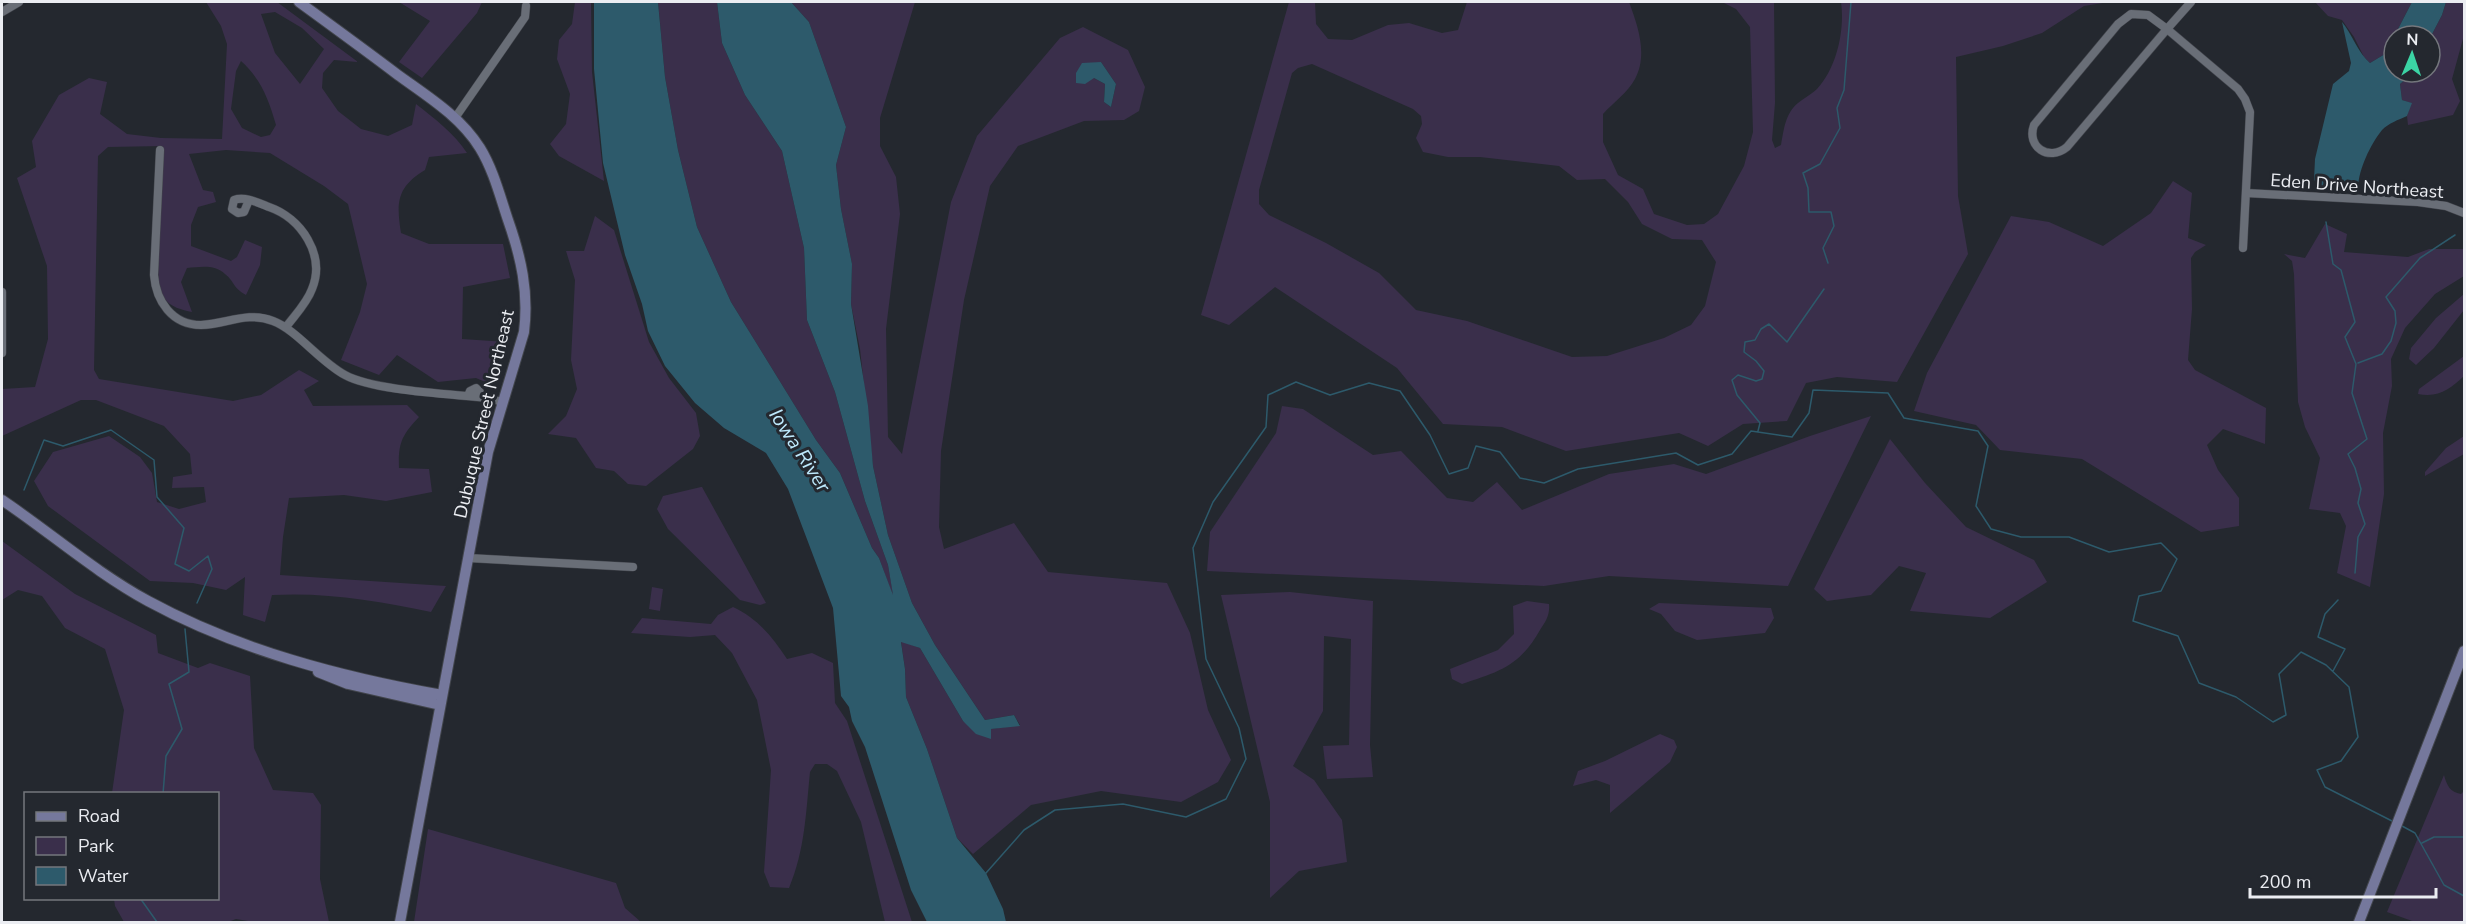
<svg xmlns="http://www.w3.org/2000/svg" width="2466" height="924" font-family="'Nunito Sans',sans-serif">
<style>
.green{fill:#3a2f4b;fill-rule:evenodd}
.water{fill:#2d5a6b}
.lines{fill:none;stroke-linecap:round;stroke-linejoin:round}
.stream{stroke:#2d5a6b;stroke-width:1.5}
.street-casing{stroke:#42454c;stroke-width:9}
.secondary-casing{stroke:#42454c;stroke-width:12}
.street{stroke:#696e77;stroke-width:8}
.secondary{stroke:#75789c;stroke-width:10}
.labels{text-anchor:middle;stroke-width:6;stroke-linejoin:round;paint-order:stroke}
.street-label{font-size:18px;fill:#ebedf2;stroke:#24282f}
.water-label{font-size:20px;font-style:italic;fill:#bee9fc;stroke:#24282f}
</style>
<rect width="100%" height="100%" fill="#24282f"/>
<!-- green -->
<path class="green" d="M 206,2 L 277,2 L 358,62 L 334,60 L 323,73 L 322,88 L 338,111 L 361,129 L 388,136 L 412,125 L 416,104 C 435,119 454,133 467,153 L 429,157 L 425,170 C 397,187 396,202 401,233 L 429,244 L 503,244 L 510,278 L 463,287 L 462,339 L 507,342 L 492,385 L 476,378 L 438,382 L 397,355 L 379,375 L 341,360 L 360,312 L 367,284 L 348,204 L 324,186 L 270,153 L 226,150 L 189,154 L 203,190 L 213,192 L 216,202 L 198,207 L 191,225 L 191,246 L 231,261 L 237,257 L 245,240 L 262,247 L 260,265 L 246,295 C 232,287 235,282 225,274 C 215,264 200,267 187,268 L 181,282 L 192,312 C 182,310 170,307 164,298 C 150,278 162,175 163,146 L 108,147 L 98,156 L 94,370 L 99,379 L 233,401 L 261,395 L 299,370 L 319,381 L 304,390 L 313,406 L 407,405 L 419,417 C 402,435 398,443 399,468 L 429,469 L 432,492 L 386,501 L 344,495 L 289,498 L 283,537 L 280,575 L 446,586 L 431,612 C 378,601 327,592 272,595 L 265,622 L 243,615 L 245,577 L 226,590 L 193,583 L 150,581 L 48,506 L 34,481 L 53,452 L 109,436 L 140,457 L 152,473 L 157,502 L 179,509 L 206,502 L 204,487 L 172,488 L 173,477 L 192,474 L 190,454 L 164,426 L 96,400 L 81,400 L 2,436 L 2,389 L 35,387 L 48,339 L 47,266 L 17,178 L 36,167 L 32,141 L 59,95 L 89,78 L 107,82 L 100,114 L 127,134 L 161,138 L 222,139 L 227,44 L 221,26 ZM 275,12 L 302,28 L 324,49 L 300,84 L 275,53 L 261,14 ZM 241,61 C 261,79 269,100 276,125 L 270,135 L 261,137 L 242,128 L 231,109 L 236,71 Z
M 399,2 L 482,2 L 477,13 L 422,78 L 399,62 L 430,21 Z
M 575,2 L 591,2 L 592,72 L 604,181 L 559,156 L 550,144 L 566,124 L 570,94 L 557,59 L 559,40 L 572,24 Z
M 658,2 L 717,2 L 722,43 L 745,95 L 782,151 L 804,248 L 807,320 L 835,392 L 865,501 L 888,565 L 894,599 L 879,558 L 872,548 L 840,473 L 816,440 L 731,302 L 697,227 L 678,150 L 665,77 Z
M 791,2 L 915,2 L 880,118 L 880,146 L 896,177 L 900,214 L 886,329 L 888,437 L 902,454 L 951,202 L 977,136 L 1060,38 L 1083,27 L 1128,50 L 1145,87 L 1139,111 L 1124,120 L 1084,121 L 1018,146 L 990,186 L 964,300 L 941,451 L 939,527 L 944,549 L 1014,523 L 1048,572 L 1167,583 L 1190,633 L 1208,710 L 1231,760 L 1218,782 L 1181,802 L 1101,791 L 1031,805 L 973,854 L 957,838 L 927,749 L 906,697 L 905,669 L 901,641 L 920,648 L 963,721 L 990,738 L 991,729 L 1020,725 L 1014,715 L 985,720 L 935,645 L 912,603 L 888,535 L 873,466 L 860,349 L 851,304 L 852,264 L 841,209 L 836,165 L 846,127 L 809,22 ZM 1101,62 L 1116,84 L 1111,107 L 1104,102 L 1105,84 L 1094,78 Z
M 1289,2 L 1315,2 L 1316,24 L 1328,39 L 1352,40 L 1388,25 L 1409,23 L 1442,33 L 1458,30 L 1467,2 L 1629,2 C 1638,26 1648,55 1635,79 C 1628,92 1613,103 1603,114 L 1603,142 L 1618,175 L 1643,189 L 1654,214 L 1687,225 L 1704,224 L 1718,214 L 1744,166 L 1753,132 L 1750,27 L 1736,9 L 1722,2 L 1774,2 L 1775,103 L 1772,140 L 1775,148 L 1781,145 C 1784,129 1785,114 1798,103 C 1804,98 1812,94 1817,89 C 1837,68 1845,29 1841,2 L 2109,2 L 2084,6 L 2042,33 L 2003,46 L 1956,57 L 1958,196 L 1968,254 L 1897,382 L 1837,377 L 1806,383 L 1787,421 L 1743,424 L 1708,446 L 1679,433 L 1566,451 L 1502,427 L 1443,424 L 1397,368 L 1275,287 L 1229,325 L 1201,315 ZM 1312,64 L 1413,109 L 1421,116 L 1422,124 L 1416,138 L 1423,152 L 1448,157 L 1480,157 L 1559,166 L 1577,180 L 1605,179 L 1628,202 L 1642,224 L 1672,239 L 1702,240 L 1716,262 L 1705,306 L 1691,325 L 1664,338 L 1607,356 L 1572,357 L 1467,321 L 1416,310 L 1379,273 L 1326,243 L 1269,215 L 1259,204 L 1259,190 L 1292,73 L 1298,68 Z
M 2315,2 L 2412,2 L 2385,54 L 2370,63 L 2364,57 L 2354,37 L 2342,20 L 2328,16 Z
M 2446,2 L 2464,2 L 2464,35 L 2452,79 L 2460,101 L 2453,115 L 2408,125 L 2407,116 L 2411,103 L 2402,100 L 2400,84 L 2414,72 L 2430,72 L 2430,38 L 2442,15 Z
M 2173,181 L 2192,193 L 2188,238 L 2206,245 L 2195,252 L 2191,258 L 2192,309 L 2188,360 L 2195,370 L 2266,408 L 2265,444 L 2223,429 L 2207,445 L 2218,470 L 2239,498 L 2239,526 L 2201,532 L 2082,459 L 2000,450 L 1976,425 L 1914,411 L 1927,373 L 2011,216 L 2049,222 L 2103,246 L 2151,213 Z
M 595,216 L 614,230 L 649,342 L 669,378 L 696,413 L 700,436 L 693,449 L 646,486 L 628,484 L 614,471 L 596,468 L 576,438 L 548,434 L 566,416 L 577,389 L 571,360 L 575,280 L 566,251 L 584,251 Z
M 2325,224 L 2347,234 L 2344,252 L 2408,257 L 2429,249 L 2464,249 L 2464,276 L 2435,294 L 2405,328 L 2391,359 L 2392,386 L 2383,433 L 2384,494 L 2370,587 L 2337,573 L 2346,526 L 2340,513 L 2309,509 L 2320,458 L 2305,427 L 2298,402 L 2294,274 L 2292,261 L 2284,254 L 2305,258 Z
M 2464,294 L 2464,310 L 2434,348 L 2416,365 L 2409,359 L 2411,348 L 2436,318 Z
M 2464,356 L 2464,376 C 2450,389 2439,398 2418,394 L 2419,389 Z
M 1282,406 L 1303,409 L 1373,455 L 1401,451 L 1447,498 L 1473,502 L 1497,482 L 1522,510 L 1609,474 L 1674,464 L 1706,474 L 1810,436 L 1871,416 L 1788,586 L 1609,576 L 1544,586 L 1207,571 L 1210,532 L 1276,433 Z
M 2464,436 L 2464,454 L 2425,476 L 2425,472 L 2446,448 Z
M 1890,439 L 1925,483 L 1966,527 L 2034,560 L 2047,582 L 1990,618 L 1910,611 L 1926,573 L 1899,566 L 1871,595 L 1827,601 L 1814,589 Z
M 701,487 L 702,487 L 766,603 L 760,605 L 740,600 L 668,529 L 657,509 L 663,496 Z
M 2,541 L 75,594 L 156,635 L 158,653 L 198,668 L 210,663 L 250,676 L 254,748 L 273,790 L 313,793 L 321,805 L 320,879 L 329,922 L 254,922 L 236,919 L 228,922 L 124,922 L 115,906 L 114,899 L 218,898 L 218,794 L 112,793 L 124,710 L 105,649 L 65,628 L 42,596 L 18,590 L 2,600 Z
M 652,587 L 663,589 L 660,611 L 649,609 Z
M 1290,592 L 1373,601 L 1370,745 L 1373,777 L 1327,779 L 1323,746 L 1349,745 L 1351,639 L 1324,636 L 1323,711 L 1293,766 L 1314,780 L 1342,820 L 1347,862 L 1299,871 L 1270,898 L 1270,802 L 1221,595 Z
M 1527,601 L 1549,604 C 1550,615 1546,621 1540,630 C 1520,666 1499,672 1462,684 L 1452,679 L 1450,669 L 1498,650 L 1514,634 L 1513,606 Z
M 1659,603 L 1771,608 L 1774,618 L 1765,633 L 1697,640 L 1675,631 L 1661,614 L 1649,609 Z
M 733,607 C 758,619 772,636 787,659 L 812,653 L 833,663 L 835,703 L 847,721 L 912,922 L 885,922 L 861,822 L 837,771 L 827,764 L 815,764 L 810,772 C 806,812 805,850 789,888 L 770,887 L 764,872 L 771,770 L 757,700 L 732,653 L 715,635 L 690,637 L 631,633 L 642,618 L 711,624 L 718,615 Z
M 1660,734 L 1674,740 L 1677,747 L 1670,762 L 1610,813 L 1610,785 L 1596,780 L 1573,786 L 1578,771 L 1605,761 Z
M 2444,775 C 2447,786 2450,792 2461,794 L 2464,791 L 2464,922 L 2415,922 L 2387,912 Z
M 428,829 L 616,883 L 625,908 L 641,922 L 414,922 Z"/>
<!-- water -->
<path class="water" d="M 594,2 L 658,2 L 665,77 L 678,150 L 697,227 L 731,302 L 816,440 L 840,473 L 872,548 L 879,558 L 893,595 L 888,565 L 865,501 L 835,392 L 807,320 L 804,248 L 782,151 L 745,95 L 722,43 L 717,2 L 791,2 L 809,22 L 846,127 L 836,165 L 841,209 L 852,264 L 851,304 L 868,406 L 873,466 L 888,535 L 912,603 L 935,645 L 985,720 L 1014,715 L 1020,726 L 991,729 L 991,739 L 976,734 L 963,721 L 920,648 L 901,642 L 905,669 L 906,697 L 927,749 L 957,838 L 986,873 L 1003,909 L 1006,922 L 927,922 L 911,890 L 865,747 L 852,721 L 849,707 L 841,696 L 833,608 L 788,489 L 766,453 L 724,428 L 695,403 L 665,366 L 648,331 L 642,304 L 625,255 L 603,163 L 594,69 Z
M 2412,2 L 2446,2 L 2442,15 L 2430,38 L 2430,36 L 2394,36 L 2394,72 L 2414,72 L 2400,84 L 2402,100 L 2412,103 L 2407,116 C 2398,120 2389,123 2382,130 C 2370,145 2359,169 2358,187 L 2318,186 L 2314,180 L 2315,159 L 2333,84 L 2349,71 L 2351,63 L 2342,22 C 2352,34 2358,53 2370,63 L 2385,54 Z
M 1101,62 L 1116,84 L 1111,107 L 1104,102 L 1105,84 L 1094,78 L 1085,84 L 1076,83 L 1076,73 L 1082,63 Z"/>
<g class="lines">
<!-- stream -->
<path class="stream" d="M 2326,222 L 2333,264 L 2341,270 L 2355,322 L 2345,337 L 2356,364 L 2352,393 L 2367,439 L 2348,454 L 2355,468 L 2361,489 L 2358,503 L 2365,524 L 2358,537 L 2355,573
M 1828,263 L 1823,248 L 1834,226 L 1831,212 L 1809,212 L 1808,188 L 1803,173 L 1820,164 L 1840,128 L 1837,108 L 1844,90 L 1851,2
M 2358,363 L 2382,354 L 2391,341 L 2396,323 L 2395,311 L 2386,297 L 2420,258 L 2455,235
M 1758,431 L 1760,423 L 1737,395 L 1732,380 L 1738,375 L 1756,381 L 1762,379 L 1764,371 L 1756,361 L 1744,352 L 1745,342 L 1755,340 L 1761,329 L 1769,324 L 1787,342 L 1824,289
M 24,490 L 44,440 L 63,446 L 111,430 L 154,460 L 157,497 L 184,528 L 175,564 L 189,571 L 208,556 L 212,569 L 197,603
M 2333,671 L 2345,649 L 2318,637 L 2325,614 L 2338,600
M 163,794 L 166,756 L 182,729 L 169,684 L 189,672 L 185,629
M 2402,826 L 2415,833 L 2444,885 L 2464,896
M 2422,843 L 2434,837 L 2464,837
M 986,873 L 1024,830 L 1055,810 L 1123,804 L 1186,817 L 1226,799 L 1246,759 L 1239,728 L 1206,659 L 1193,548 L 1213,502 L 1266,427 L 1268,395 L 1296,382 L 1330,395 L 1369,383 L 1400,391 L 1430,435 L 1449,474 L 1468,468 L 1476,446 L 1500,452 L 1520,478 L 1544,483 L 1578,469 L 1676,453 L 1698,465 L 1732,454 L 1751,431 L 1792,437 L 1809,413 L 1813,390 L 1888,393 L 1904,418 L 1978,431 L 1988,446 L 1976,506 L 1991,529 L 2021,537 L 2069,537 L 2109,552 L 2161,543 L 2177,559 L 2161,591 L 2139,596 L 2133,621 L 2178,636 L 2199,683 L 2236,697 L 2273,722 L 2286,715 L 2279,674 L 2301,652 L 2326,665 L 2349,687 L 2358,737 L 2341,761 L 2317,770 L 2325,787 L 2392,821
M 140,898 L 157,922"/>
<!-- street casing -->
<g class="street-casing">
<path id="street" d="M 2191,2 L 2167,29 L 2238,89 L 2245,99 L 2250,112 L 2243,248
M 2,12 L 19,2
M 2131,14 L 2148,15 L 2167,29 L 2067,147 C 2049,162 2026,147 2034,125 L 2118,24 Z
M 455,118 L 525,17 L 526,6
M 160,150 L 154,275 C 156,301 172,325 201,325 C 227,324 247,311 273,321 C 297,330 319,361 345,375 C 374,391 453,394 488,398 L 502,402
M 2246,193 L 2418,202 L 2446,206 L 2464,213
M 249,200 L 244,212 L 238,213 L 232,209 L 234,200 C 245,196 259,203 269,207 C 301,218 326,255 312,289 C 307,303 295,315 286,327
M 2,292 L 2,353
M 468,396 L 470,391 L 476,388 L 480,392 L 480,397
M 468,558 L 633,567"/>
</g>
<!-- secondary casing -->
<g class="secondary-casing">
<path id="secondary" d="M 299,2 C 332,26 365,50 398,75 C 427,96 460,116 480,148 C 493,169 500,196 508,220 C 521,257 529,292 524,332 L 488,452 L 400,922
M 2,500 C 51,533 95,572 148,601 C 238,650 341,677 442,695
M 318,672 L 348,684 L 440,705
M 2359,922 L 2464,651"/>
</g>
<!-- street -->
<use href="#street" class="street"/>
<!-- secondary -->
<use href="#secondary" class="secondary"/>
</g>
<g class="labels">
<!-- street labels -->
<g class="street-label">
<text transform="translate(2357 186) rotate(4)" y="6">Eden Drive Northeast</text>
<text transform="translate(484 414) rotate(-77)" y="6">Dubuque Street Northeast</text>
</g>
<!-- water labels -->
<g class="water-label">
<text transform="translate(800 450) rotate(57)" y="7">Iowa River</text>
</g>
</g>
<!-- border -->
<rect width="2466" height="924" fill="none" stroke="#ebedf2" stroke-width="6"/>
<!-- legend -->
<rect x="24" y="792" width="195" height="108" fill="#24282f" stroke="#74777d" stroke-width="1.5"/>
<rect x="36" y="812" width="30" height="9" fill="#75789c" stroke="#74777d" stroke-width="1.5"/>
<text x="78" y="822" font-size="18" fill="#ebedf2">Road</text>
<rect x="36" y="837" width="30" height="18" fill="#3a2f4b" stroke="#74777d" stroke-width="1.5"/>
<text x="78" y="852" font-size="18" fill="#ebedf2">Park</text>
<rect x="36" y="867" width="30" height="18" fill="#2d5a6b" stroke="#74777d" stroke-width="1.5"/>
<text x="78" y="882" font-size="18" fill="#ebedf2">Water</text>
<!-- north arrow -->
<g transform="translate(2412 54) rotate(2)"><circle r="28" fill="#24282f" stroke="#74777d" stroke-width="1.5"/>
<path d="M0-4.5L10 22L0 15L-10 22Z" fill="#3bd4a4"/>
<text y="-9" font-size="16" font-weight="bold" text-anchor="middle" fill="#ebedf2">N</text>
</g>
<!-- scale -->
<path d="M2250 888v9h186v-9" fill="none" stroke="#ebedf2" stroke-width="3"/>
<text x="2259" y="888" font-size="18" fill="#ebedf2" stroke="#24282f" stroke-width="4.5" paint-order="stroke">200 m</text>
</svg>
